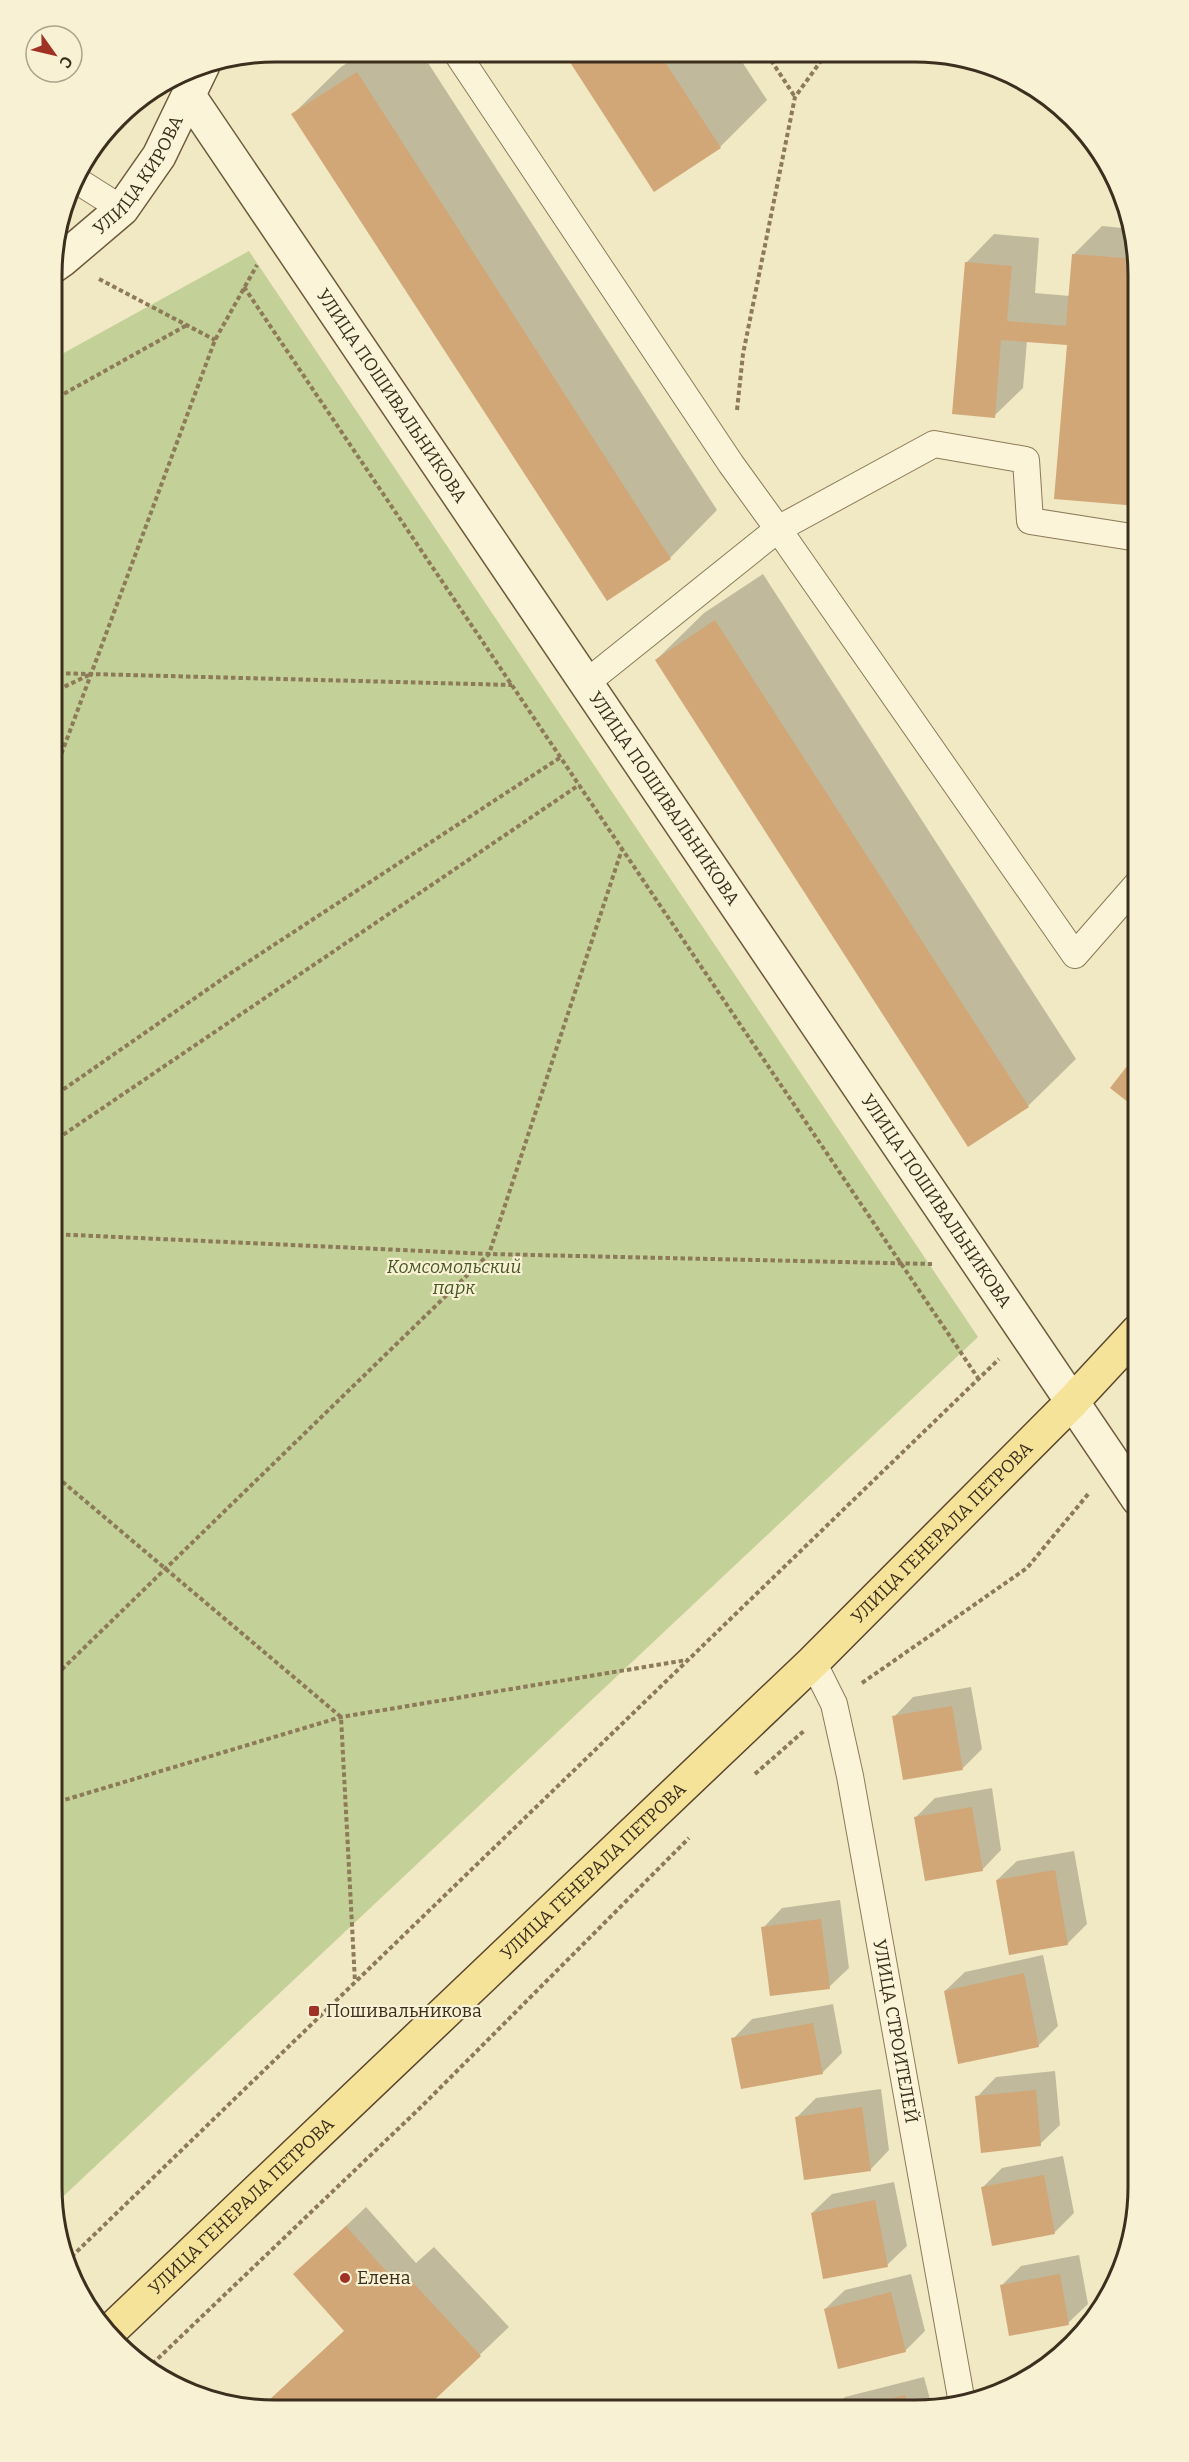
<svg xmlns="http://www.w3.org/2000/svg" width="1189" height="2462" font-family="Bitter,serif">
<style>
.green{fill:#c3d097}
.shadow{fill:#0003}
.building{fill:#d1a777}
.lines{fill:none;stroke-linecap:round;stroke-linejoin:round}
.service-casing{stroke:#8c7a59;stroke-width:28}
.secondary-casing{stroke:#6e5b3c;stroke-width:36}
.primary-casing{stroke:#5a472d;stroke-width:36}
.path{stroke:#8c7a59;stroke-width:4;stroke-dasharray:4.5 3;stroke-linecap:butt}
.service{stroke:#fbf4d8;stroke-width:26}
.secondary{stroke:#fbf4d8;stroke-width:33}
.primary{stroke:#f6e39a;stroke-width:33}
.poi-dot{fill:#9f3225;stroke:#f8f1d4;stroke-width:2}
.labels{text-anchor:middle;stroke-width:4.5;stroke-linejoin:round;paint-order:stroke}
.street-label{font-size:18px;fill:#3c2f1e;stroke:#f8f1d4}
.park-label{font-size:18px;font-style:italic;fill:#465923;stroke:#f8f1d4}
.poi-label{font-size:18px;fill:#3c2f1e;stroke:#f8f1d4;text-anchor:start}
.rim{fill:none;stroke:#3c2f1e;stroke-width:3}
</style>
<rect width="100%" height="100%" fill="#f1e8c4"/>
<!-- green -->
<path class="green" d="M 249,251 L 978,1337 L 53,2206 L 51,2187 L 51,360 Z"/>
<!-- shadow -->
<path class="shadow" d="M 364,52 L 421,52 L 717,510 L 670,558 L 607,599 L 293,114 L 341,67 Z
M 566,53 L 737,54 L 767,100 L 720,147 L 654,190 Z
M 1102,226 L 1132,229 L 1138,275 L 1138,505 L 1068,344 L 1027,341 L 1023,388 L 994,416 L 966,263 L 994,234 L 1039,238 L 1035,293 L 1070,296 L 1073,255 Z
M 763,574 L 1076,1059 L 1028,1106 L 969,1145 L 656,660 L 704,613 Z
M 971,1687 L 982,1749 L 963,1768 L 894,1717 L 913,1697 Z
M 992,1788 L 1001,1850 L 982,1870 L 916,1817 L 935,1798 Z
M 1074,1851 L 1087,1924 L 1067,1944 L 997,1880 L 1017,1861 Z
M 840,1900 L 849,1968 L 829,1987 L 763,1928 L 782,1908 Z
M 1043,1955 L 1058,2026 L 1038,2046 L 945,1991 L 965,1972 Z
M 833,2004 L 842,2053 L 822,2073 L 733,2039 L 752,2019 Z
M 1055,2071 L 1060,2125 L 1040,2144 L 977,2097 L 996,2077 Z
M 881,2089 L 889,2150 L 870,2170 L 797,2117 L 816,2098 Z
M 1063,2156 L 1074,2213 L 1055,2232 L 982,2188 L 1002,2168 Z
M 894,2182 L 907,2246 L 887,2265 L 812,2213 L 832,2194 Z
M 366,2207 L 416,2263 L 434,2247 L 509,2327 L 426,2406 L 270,2401 L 345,2330 L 295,2274 Z
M 1079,2255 L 1088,2304 L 1068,2323 L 1001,2286 L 1021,2266 Z
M 911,2274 L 925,2331 L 905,2351 L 825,2309 L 845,2290 Z
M 1050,2363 L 1038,2373 L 1025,2379 L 1039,2366 Z
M 924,2377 L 931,2403 L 838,2404 L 845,2397 Z"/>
<!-- building -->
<path class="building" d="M 564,53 L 659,53 L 721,148 L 654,192 Z
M 357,72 L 671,559 L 607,601 L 291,114 Z
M 1072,254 L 1136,259 L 1138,275 L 1138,506 L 1054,499 L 1067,345 L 1001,340 L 995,418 L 952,414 L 965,262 L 1012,266 L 1007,321 L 1066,326 Z
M 715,620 L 1029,1107 L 968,1147 L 655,660 Z
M 1138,1052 L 1138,1110 L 1110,1088 Z
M 952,1706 L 963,1770 L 903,1780 L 892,1716 Z
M 972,1807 L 983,1871 L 925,1881 L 914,1817 Z
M 1055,1870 L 1068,1945 L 1009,1955 L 996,1880 Z
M 821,1919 L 830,1989 L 770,1996 L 761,1927 Z
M 1024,1973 L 1039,2047 L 958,2064 L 944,1991 Z
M 813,2023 L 823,2074 L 741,2089 L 731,2038 Z
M 1036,2090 L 1041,2146 L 981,2153 L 975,2096 Z
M 862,2107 L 871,2171 L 804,2180 L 795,2117 Z
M 1044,2175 L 1055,2234 L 992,2246 L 981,2187 Z
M 875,2200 L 888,2267 L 823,2279 L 811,2213 Z
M 346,2226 L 396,2282 L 405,2274 L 481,2356 L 428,2406 L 273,2407 L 268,2401 L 344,2331 L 293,2274 Z
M 1060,2274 L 1069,2325 L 1009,2336 L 1000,2285 Z
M 891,2292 L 906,2352 L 838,2369 L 824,2309 Z
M 905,2395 L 907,2404 L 875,2404 L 875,2403 Z"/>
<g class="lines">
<!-- service casing -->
<g class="service-casing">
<g id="service">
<path d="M 456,52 L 731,464 L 778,529 L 586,683"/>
<path d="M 73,178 L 122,209"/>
<path d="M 1138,883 L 1075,955 L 778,529 L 934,444 L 1026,460 L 1030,521 L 1138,538"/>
<path id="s1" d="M 813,1662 L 834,1704 L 850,1776 L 962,2403"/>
</g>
</g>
<!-- secondary casing -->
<g class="secondary-casing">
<g id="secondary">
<path id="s2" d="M 189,96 L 1138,1499"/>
<path id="s3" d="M 52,267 L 62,260 L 122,209 L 159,156 L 203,65"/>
</g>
</g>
<!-- primary casing -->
<g class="primary-casing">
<g id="primary">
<path id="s4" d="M 108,2333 L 813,1662 L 1072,1402 L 1138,1331"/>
</g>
</g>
<!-- path -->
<path class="path" d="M 767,54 L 795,97
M 99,279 L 215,340
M 244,287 L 978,1378
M 51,401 L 187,325
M 737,410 L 743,354 L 795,97 L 826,54
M 51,673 L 512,685
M 51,693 L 89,675
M 51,782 L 215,340 L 257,265
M 51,1098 L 231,973 L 561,757
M 51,1143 L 579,785
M 51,1234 L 489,1254 L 932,1264
M 51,1472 L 341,1717 L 355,1982
M 51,1680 L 489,1254 L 622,849
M 862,1683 L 1027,1568 L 1089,1493
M 755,1774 L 805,1730
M 51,1804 L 341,1717 L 687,1660
M 66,2262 L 999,1359
M 147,2369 L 422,2106 L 689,1838"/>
<!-- service -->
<use href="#service" class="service"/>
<!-- secondary -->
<use href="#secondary" class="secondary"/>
<!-- primary -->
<use href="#primary" class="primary"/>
</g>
<!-- markers -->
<g class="poi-dot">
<rect x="308" y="2005" width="12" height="12" rx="3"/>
<circle cx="345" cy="2278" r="6"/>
</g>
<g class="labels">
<!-- street labels -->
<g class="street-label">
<text dy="6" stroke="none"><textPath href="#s3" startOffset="128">УЛИЦА КИРОВА</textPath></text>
<text dy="6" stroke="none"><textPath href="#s2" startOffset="362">УЛИЦА ПОШИВАЛЬНИКОВА</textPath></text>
<text dy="6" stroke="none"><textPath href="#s2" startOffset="848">УЛИЦА ПОШИВАЛЬНИКОВА</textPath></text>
<text dy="6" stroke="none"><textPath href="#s2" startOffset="1334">УЛИЦА ПОШИВАЛЬНИКОВА</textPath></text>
<text dy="6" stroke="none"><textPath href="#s4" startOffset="1156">УЛИЦА ГЕНЕРАЛА ПЕТРОВА</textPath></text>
<text dy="6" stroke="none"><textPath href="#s4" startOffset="670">УЛИЦА ГЕНЕРАЛА ПЕТРОВА</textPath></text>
<text dy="6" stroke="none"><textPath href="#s1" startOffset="380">УЛИЦА СТРОИТЕЛЕЙ</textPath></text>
<text dy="6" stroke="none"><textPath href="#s4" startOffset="184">УЛИЦА ГЕНЕРАЛА ПЕТРОВА</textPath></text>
</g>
<!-- park labels -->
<g class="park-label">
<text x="454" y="1273">Комсомольский<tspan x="454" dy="21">парк</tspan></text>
</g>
<!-- poi labels -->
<g class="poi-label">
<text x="326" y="2017">Пошивальникова</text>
<text x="357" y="2284">Елена</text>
</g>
</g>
<!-- crop -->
<path d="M0 0H1189V2462H0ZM275 62H915A213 213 0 0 1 1128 275V2187A213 213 0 0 1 915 2400H275A213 213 0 0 1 62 2187V275A213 213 0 0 1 275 62Z" fill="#f8f1d4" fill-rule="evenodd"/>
<path class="rim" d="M275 62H915A213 213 0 0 1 1128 275V2187A213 213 0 0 1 915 2400H275A213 213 0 0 1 62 2187V275A213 213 0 0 1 275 62Z"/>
<!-- north arrow -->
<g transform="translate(54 54) rotate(124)"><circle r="28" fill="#f8f1d4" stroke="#ada38b" stroke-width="1.5"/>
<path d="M0-4.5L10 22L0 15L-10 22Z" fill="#9f3225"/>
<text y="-9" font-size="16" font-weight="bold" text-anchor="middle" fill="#3c2f1e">С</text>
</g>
</svg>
